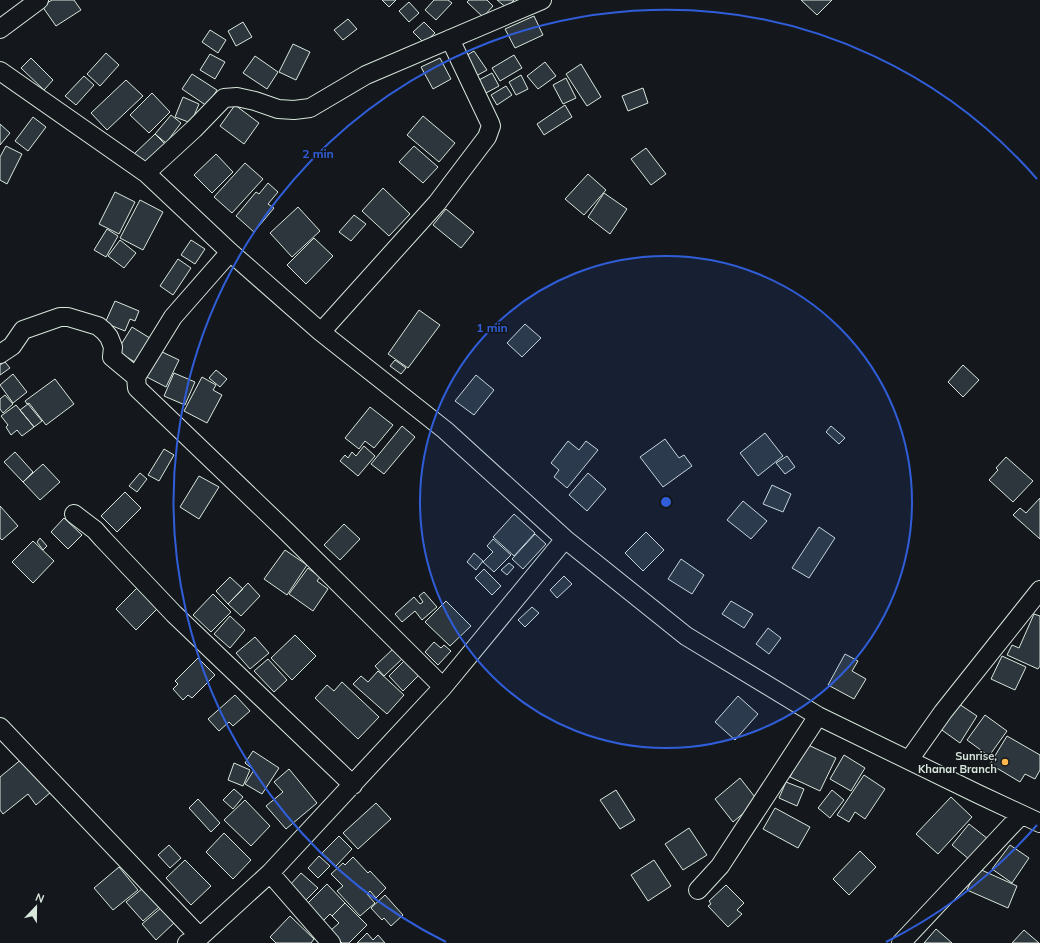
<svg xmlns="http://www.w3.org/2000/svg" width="1040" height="943" font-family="Mulish,sans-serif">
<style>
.building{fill:#2c363c;stroke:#d8e6dc}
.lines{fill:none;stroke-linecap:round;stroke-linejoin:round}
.minor-casing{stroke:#d8e6dc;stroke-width:20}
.minor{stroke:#14181c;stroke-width:18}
.ring{fill:none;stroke:#305dd8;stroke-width:2}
.poi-dot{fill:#ffb74d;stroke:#14181c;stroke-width:1.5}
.labels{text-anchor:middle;stroke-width:3;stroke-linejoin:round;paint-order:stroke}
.poi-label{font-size:11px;font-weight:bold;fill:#d8e6dc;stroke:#14181c;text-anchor:end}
.centre{fill:#305dd8;stroke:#14181c;stroke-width:2}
.ring-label{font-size:12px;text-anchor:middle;font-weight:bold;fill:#305dd8;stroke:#14181c;stroke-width:3;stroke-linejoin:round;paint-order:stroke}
</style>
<rect width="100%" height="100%" fill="#14181c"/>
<!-- building -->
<path class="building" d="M 52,0 L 74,0 L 81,10 L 56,26 L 42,6 Z
M 382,0 L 396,0 L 389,7 Z
M 434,0 L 448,0 L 452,3 L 436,20 L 425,10 Z
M 469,0 L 487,0 L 493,6 L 483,17 L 467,2 Z
M 497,0 L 514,0 L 507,8 Z
M 801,0 L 832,0 L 817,15 Z
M 409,2 L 419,13 L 409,22 L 399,11 Z
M 534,16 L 543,35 L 515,48 L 505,29 Z
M 348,19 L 357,29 L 343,40 L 334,30 Z
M 243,22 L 252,37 L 236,46 L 228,31 Z
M 424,22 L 435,33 L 424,43 L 413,32 Z
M 210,30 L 226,40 L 218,53 L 202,42 Z
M 293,44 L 310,52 L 296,80 L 279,72 Z
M 474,51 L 487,70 L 476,76 L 464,57 Z
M 106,53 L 119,65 L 100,86 L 87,74 Z
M 210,54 L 225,62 L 215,79 L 200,70 Z
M 514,55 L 522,68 L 500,81 L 492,68 Z
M 255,56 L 278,72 L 267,89 L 243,73 Z
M 31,58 L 53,80 L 44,90 L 21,68 Z
M 440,58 L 451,79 L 433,89 L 421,67 Z
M 545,62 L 556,76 L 538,89 L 527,76 Z
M 581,64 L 601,97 L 587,106 L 566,74 Z
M 492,73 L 499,86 L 486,93 L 479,80 Z
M 192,74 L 217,90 L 207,106 L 182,89 Z
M 521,75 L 528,89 L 516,95 L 509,82 Z
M 84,76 L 94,85 L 76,105 L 65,96 Z
M 566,78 L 576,98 L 563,104 L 553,85 Z
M 126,80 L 143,96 L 107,130 L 91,113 Z
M 506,86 L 512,95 L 497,105 L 491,95 Z
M 643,88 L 648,103 L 628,111 L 622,96 Z
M 152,93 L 170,112 L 149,133 L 130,115 Z
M 183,97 L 199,104 L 191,123 L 175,117 Z
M 235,105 L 259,123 L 244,144 L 220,126 Z
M 565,105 L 572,117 L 544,135 L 537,124 Z
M 171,115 L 181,123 L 166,143 L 155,134 Z
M 423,116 L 455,143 L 439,162 L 407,135 Z
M 33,117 L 46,127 L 28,151 L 15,141 Z
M 0,124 L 10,133 L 0,145 Z
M 155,134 L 166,145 L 144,166 L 133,155 Z
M 6,146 L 22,154 L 7,184 L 0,180 L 0,157 Z
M 414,146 L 438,167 L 423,183 L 399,162 Z
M 646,148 L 666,174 L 651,185 L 631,159 Z
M 216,154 L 233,172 L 212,193 L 194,175 Z
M 245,163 L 263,179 L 232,213 L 214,197 Z
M 588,174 L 606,190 L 584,215 L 565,199 Z
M 268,183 L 278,192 L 268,204 L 274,208 L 254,232 L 236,216 L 256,192 L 259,194 Z
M 383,188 L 410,214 L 389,236 L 362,211 Z
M 115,192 L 135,202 L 119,234 L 99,224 Z
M 604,193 L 627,209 L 610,234 L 588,217 Z
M 140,200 L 163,212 L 143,250 L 120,238 Z
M 298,207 L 320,231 L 292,257 L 270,233 Z
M 446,209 L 474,232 L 461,248 L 433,225 Z
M 354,215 L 366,224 L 351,241 L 339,232 Z
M 107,229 L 118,236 L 106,257 L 94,250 Z
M 314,238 L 333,256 L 306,284 L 287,265 Z
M 120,240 L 136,253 L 124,268 L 108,256 Z
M 191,240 L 205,249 L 195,264 L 181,255 Z
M 178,259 L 191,268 L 173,295 L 160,286 Z
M 115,301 L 139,311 L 135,321 L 130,319 L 125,331 L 105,323 Z
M 419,310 L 440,325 L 408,368 L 388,354 Z
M 525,324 L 541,338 L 522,357 L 507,343 Z
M 132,327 L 153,340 L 138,364 L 117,351 Z
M 158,350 L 179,360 L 166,387 L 145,376 Z
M 395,360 L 406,368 L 401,374 L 390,366 Z
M 5,362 L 10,368 L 0,375 L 0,365 Z
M 963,365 L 979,380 L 963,397 L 948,382 Z
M 216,370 L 227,379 L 220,387 L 209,378 Z
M 174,373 L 195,382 L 185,405 L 164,396 Z
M 13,374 L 27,392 L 13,403 L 0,385 Z
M 476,375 L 494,390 L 474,415 L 455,401 Z
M 202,377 L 216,385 L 213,390 L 222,395 L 207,423 L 184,411 Z
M 55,379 L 74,404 L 46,425 L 29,403 L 27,404 L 25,401 Z
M 5,395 L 13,404 L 3,413 L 0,409 L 0,399 Z
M 28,404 L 42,421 L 34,427 L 20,410 Z
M 16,405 L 34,427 L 22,436 L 17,430 L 11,435 L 6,427 L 8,425 L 1,416 Z
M 370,407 L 393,425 L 374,448 L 365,441 L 359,449 L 345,438 Z
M 402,426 L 415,437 L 384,474 L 371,464 Z
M 831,426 L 845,438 L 839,444 L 826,432 Z
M 765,433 L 783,456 L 758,476 L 740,453 Z
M 665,439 L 679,458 L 684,455 L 692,466 L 663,487 L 640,457 Z
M 568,441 L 579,450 L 586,441 L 598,450 L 567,488 L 554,477 L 559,470 L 551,463 Z
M 364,446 L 375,456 L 358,476 L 340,461 L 345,455 L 348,458 L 352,452 L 356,456 Z
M 164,449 L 174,455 L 159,481 L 148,475 Z
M 15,452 L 33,472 L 23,482 L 4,462 Z
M 787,456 L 795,467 L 785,474 L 776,463 Z
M 1006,457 L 1033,481 L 1013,502 L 989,480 L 998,470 L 996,468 Z
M 43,464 L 60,482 L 40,500 L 23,482 Z
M 140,473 L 147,479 L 137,492 L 129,486 Z
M 588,473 L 606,489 L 587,511 L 569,495 Z
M 199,476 L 219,487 L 199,519 L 180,507 Z
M 772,485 L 791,494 L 783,512 L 763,504 Z
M 125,492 L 141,508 L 117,532 L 101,516 Z
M 1040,498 L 1040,539 L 1013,515 L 1020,508 L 1026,513 Z
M 743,501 L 767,521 L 751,539 L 727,520 Z
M 0,506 L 18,526 L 2,540 L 0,538 Z
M 514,514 L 535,533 L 514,556 L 493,537 Z
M 64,518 L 82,535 L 68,549 L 51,532 Z
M 344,524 L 360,539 L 340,560 L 324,545 Z
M 819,527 L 835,538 L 809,578 L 792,568 Z
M 646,532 L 664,550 L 643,571 L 625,553 Z
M 535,534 L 546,544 L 523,569 L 512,559 Z
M 40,538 L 47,546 L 43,550 L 37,542 Z
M 493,539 L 511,555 L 494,572 L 483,562 L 493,552 L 487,546 Z
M 33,541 L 54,561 L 33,583 L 12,562 Z
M 285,550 L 307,565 L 287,595 L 264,579 Z
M 474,553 L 483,561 L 476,570 L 467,562 Z
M 681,559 L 704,575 L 692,594 L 668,579 Z
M 509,563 L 514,567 L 507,575 L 501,570 Z
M 308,568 L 320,577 L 317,581 L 328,589 L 313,611 L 289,594 Z
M 484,569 L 501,586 L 492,595 L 475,578 Z
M 564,576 L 572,584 L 557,598 L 550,590 Z
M 230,577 L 243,589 L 228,604 L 216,591 Z
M 248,583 L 260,596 L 241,616 L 228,604 Z
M 139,586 L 159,607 L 136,630 L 116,609 Z
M 424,592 L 437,607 L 422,620 L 415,611 L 402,622 L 395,614 L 414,597 L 420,604 L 423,602 L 419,596 Z
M 213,594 L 231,612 L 211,632 L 193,615 Z
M 446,601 L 471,626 L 450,646 L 425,622 Z
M 731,601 L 753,614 L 744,628 L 722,614 Z
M 532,607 L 539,613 L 525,627 L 518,620 Z
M 1034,614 L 1040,616 L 1040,666 L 1038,669 L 1007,655 L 1012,645 L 1019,648 Z
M 230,616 L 245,630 L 230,648 L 214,634 Z
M 768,628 L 781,638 L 769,654 L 756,644 Z
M 295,635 L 316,656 L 292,680 L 271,658 Z
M 255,637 L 269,653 L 250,669 L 236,653 Z
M 434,642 L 441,648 L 444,645 L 451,651 L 438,665 L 425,652 Z
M 394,648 L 403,658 L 384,676 L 375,666 Z
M 845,654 L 858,661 L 852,671 L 866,679 L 854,699 L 828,685 Z
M 1002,656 L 1026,667 L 1015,690 L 991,679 Z
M 198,658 L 215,675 L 192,698 L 188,695 L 183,700 L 173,689 L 178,684 L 175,681 Z
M 268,659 L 287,680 L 274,692 L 254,671 Z
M 405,660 L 419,675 L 403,691 L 389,676 Z
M 378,671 L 404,695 L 387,714 L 353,684 L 361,676 L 368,682 Z
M 342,682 L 379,717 L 358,739 L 315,698 L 327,685 L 334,691 Z
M 235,695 L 250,711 L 233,726 L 229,722 L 219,731 L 208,719 Z
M 738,696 L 758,714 L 735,740 L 715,722 Z
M 956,702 L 977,716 L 960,743 L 939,728 Z
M 985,715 L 1007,731 L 989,756 L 967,740 Z
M 1007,736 L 1040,755 L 1040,770 L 1035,779 L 1025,774 L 1020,782 L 990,764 Z
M 806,744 L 836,758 L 820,791 L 790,777 Z
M 253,751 L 279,768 L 262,794 L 245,784 L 254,770 L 245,763 Z
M 844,755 L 865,768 L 851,791 L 830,779 Z
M 23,758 L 51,792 L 36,805 L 28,794 L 3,814 L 0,810 L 0,777 Z
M 234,763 L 250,770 L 243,786 L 228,780 Z
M 289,769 L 317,803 L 286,829 L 266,806 L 283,792 L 274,782 Z
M 864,775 L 885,789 L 865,819 L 855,812 L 849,822 L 837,815 Z
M 740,778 L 758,801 L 733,822 L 715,799 Z
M 786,782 L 804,789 L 797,806 L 779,798 Z
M 234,789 L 243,797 L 233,809 L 223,800 Z
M 616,790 L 635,820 L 620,829 L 600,800 Z
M 832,790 L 844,800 L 830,818 L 818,808 Z
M 951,797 L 972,817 L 938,854 L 916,834 Z
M 198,799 L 220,823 L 211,832 L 189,808 Z
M 245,800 L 270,826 L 251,846 L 224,820 Z
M 376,803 L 391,819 L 358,849 L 343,833 Z
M 775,808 L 810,827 L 798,848 L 763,829 Z
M 969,824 L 988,839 L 970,860 L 952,845 Z
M 689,828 L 707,855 L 683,870 L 665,844 Z
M 224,833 L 251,860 L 233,879 L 206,852 Z
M 339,836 L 352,849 L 336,866 L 322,853 Z
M 169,845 L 181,858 L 170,868 L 158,855 Z
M 1010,845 L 1029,858 L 1012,883 L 992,869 Z
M 860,851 L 876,867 L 849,895 L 833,879 Z
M 319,856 L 330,866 L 318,878 L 308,868 Z
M 353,857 L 368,873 L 370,871 L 386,888 L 376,898 L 370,891 L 367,894 L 375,903 L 360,916 L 337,891 L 343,886 L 331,874 L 343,863 L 345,865 Z
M 185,860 L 211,886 L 191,905 L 166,878 Z
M 654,860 L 671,886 L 648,901 L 631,875 Z
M 119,867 L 138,890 L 113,910 L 94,888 Z
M 977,868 L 1017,886 L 1008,908 L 967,890 Z
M 301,873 L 318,888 L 305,901 L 289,886 Z
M 327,884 L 345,903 L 332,916 L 330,914 L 320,924 L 304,907 Z
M 726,885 L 744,903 L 737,910 L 742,914 L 728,927 L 708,906 L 711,904 L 709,901 Z
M 143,888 L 159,907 L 143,921 L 126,902 Z
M 385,895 L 403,915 L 391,926 L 384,918 L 382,920 L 371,908 Z
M 345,903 L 367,925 L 349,943 L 342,943 L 330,931 L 339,923 L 332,916 Z
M 162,907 L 175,922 L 156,940 L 142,924 Z
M 290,916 L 314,939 L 311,943 L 276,943 L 270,937 Z
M 936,929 L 952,943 L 924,943 Z
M 1024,930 L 1039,943 L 1012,943 Z
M 367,933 L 373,940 L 378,935 L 385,943 L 357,943 Z"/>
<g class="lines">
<!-- minor casing -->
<g class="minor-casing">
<path id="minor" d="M 0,29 L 39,0
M 0,71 L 146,173 L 230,252 L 321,332 L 445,430 L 565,539 L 686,636 L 818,716 L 978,794 L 1040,823
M 146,173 L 194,129 L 224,98 L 237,97 L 255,101 L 278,109 L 294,110 L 310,108 L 366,75 L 542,0
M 321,332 L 437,203 L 487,137 L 491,126 L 490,123 L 450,39
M 0,354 L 12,346 L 23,330 L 60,317 L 68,317 L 98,326 L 104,331 L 109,337 L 113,347 L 112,357 L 136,377 L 137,388 L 285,530 L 443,687
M 136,377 L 173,317 L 230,252
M 74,514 L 95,530 L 103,539 L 174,614 L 353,785
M 0,727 L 200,937
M 909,760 L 943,712 L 1040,590
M 270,873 L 331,943
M 698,890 L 720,866 L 818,716
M 187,943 L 200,937 L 270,873 L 443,687 L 565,539
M 901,943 L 1021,815"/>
</g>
<!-- minor -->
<use href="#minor" class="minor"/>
</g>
<!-- distance rings -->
<circle cx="666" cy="502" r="246" fill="#305dd8" fill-opacity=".12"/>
<g class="ring">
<circle cx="666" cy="502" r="246"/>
<path d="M1037 825A492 492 0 0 1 886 942M446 942A492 492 0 1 1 1037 179"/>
</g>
<!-- markers -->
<circle class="poi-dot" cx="1005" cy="762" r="4"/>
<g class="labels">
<!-- poi labels -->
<g class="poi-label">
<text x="997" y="760">Sunrise,<tspan x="997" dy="13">Khanar Branch</tspan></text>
</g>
</g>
<circle cx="666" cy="502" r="6" class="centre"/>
<g class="ring-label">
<text x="318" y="158">2 min</text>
<text x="492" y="332">1 min</text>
</g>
<!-- north arrow -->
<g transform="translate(36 907) rotate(22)" stroke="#14181c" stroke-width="3" paint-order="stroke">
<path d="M0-3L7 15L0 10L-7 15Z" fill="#d8e6dc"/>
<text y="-6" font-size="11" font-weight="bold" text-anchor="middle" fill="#d8e6dc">N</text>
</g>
</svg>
